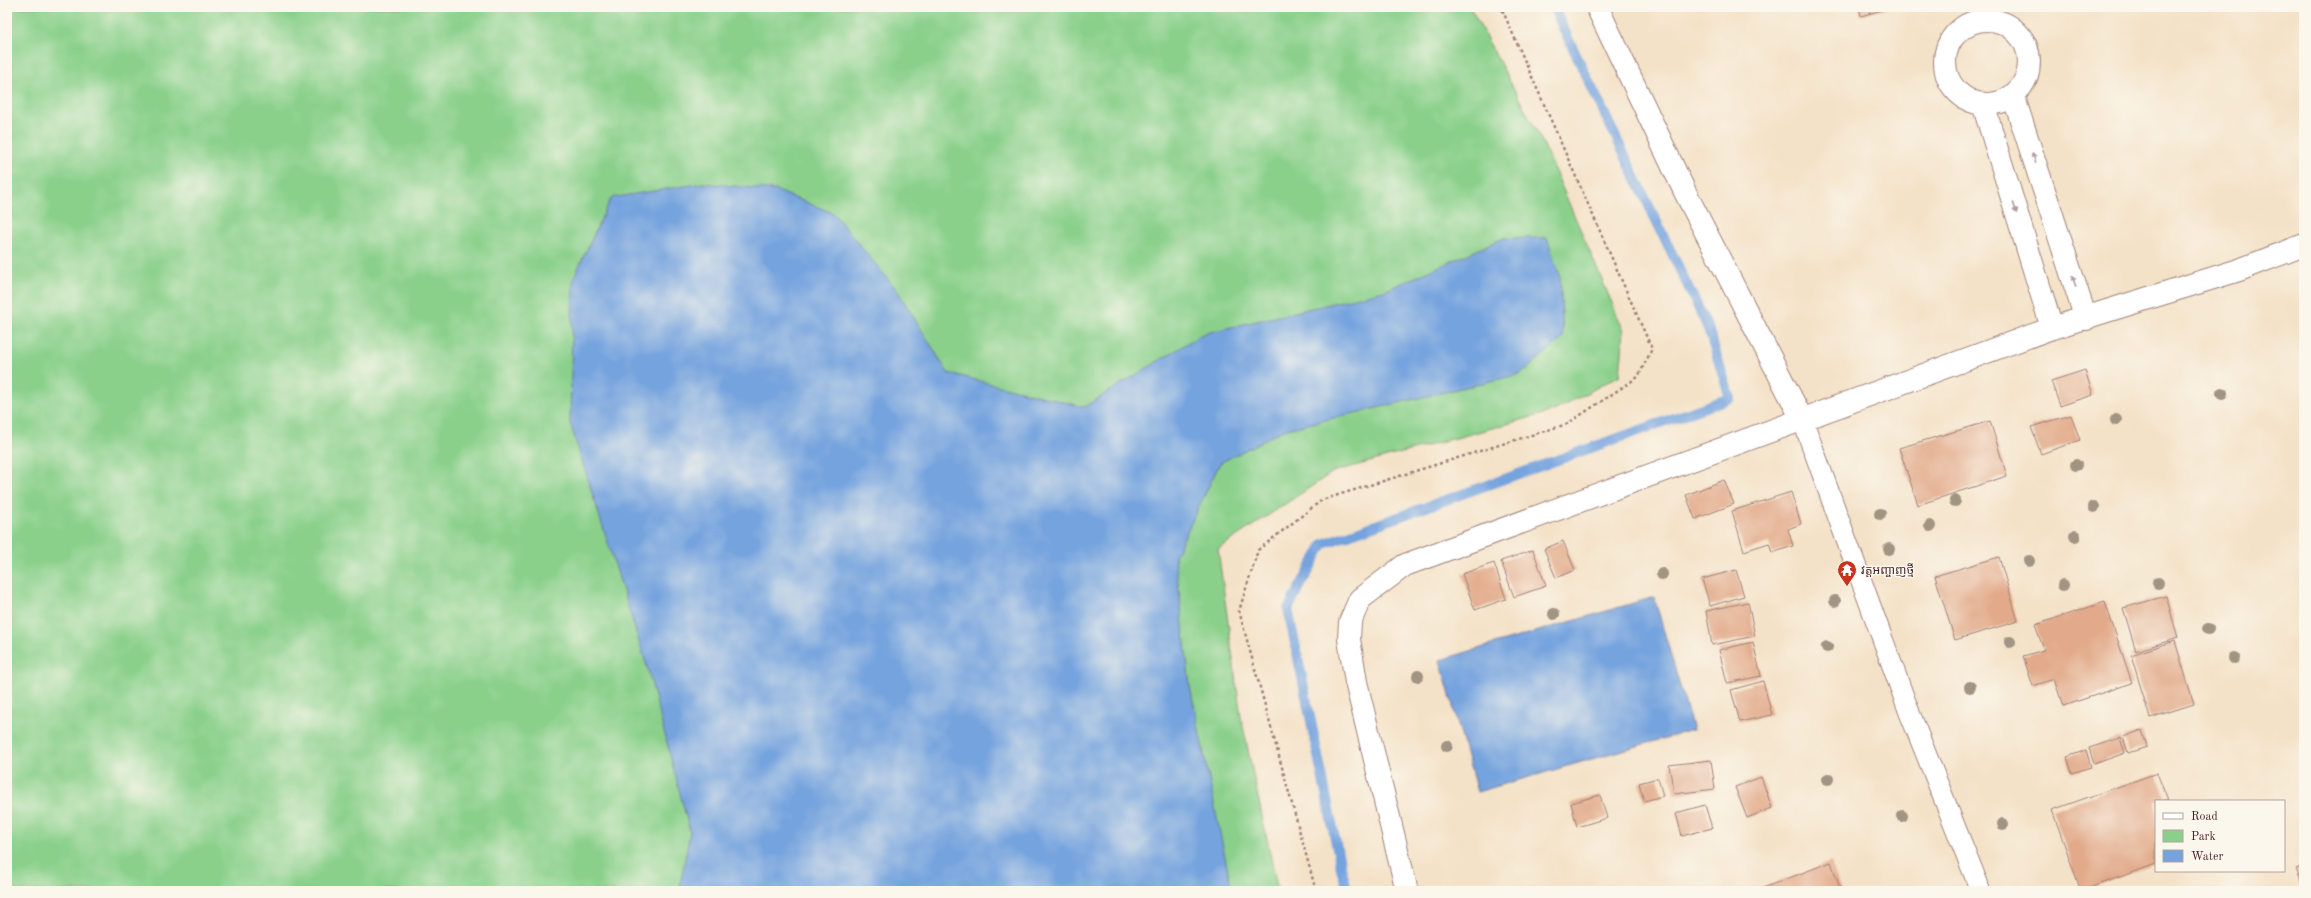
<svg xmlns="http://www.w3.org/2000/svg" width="2311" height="898" font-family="'Old Standard TT','Noto Sans Khmer',serif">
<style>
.green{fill:#8ad08b;stroke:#6a785b}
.water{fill:#74a3de;stroke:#5f6184}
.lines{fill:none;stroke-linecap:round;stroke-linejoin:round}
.stream{stroke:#74a3de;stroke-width:10}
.building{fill:#e2aa8a}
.service-casing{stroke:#9f807a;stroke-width:22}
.minor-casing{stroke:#9f807a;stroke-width:24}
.tertiary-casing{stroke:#9f807a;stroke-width:24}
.path{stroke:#9f807a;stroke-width:2.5;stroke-dasharray:3 3;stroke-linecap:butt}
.service{stroke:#fff;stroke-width:20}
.minor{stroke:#fff;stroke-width:22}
.tertiary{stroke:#fff;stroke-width:22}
.tree{fill:#a19482}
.oneway{fill:#ae9aa0}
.labels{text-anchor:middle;stroke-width:3;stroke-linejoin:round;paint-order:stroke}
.poi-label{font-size:12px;fill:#4a1f2b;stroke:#fbf7ec;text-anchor:start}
</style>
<rect width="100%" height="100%" fill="#fbf7ec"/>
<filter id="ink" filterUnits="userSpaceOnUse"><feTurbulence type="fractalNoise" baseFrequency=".025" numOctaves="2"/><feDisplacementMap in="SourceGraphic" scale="8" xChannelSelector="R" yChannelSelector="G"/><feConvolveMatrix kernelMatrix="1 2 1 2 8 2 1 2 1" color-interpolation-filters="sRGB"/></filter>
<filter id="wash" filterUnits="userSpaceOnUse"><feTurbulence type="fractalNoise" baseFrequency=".012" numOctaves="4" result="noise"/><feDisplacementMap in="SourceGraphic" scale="16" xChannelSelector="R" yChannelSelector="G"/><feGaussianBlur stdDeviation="0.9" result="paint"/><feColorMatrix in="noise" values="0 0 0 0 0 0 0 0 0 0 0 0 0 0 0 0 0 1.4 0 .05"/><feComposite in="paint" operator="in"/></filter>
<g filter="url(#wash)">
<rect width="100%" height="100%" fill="#f4e2c8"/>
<!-- green -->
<path class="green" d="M 7,7 L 1470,7 L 1543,143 L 1624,331 L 1620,375 L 1554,411 L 1333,472 L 1218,549 L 1241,717 L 1278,891 L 7,891 Z"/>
<!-- water -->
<path class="water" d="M 703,183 L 775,190 L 833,213 L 897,290 L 948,373 L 1084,407 L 1202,334 L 1384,291 L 1504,238 L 1547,238 L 1560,277 L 1563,338 L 1521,374 L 1283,430 L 1220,463 L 1175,556 L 1190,686 L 1232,891 L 679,891 L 690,832 L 648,670 L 570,423 L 573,279 L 611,198 Z
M 1654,597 L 1693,730 L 1477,792 L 1440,660 Z"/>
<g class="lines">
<!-- stream -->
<path class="stream" d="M 1348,891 L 1341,868 L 1288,609 L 1323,544 L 1730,398 L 1708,328 L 1553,7"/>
</g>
<g id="blocks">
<!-- building -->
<path class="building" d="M 1859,7 L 1892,7 L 1861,16 Z
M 2085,370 L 2093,395 L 2060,406 L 2051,381 Z
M 2071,415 L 2080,440 L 2041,454 L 2031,427 Z
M 1990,421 L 2007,476 L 1918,505 L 1899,448 Z
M 1724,480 L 1734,504 L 1695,519 L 1686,495 Z
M 1791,492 L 1801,524 L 1788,529 L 1793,546 L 1772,553 L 1769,543 L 1744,551 L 1732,511 Z
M 1563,541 L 1575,570 L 1556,578 L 1544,549 Z
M 1533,550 L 1546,586 L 1514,597 L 1501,561 Z
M 1999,557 L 2018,621 L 1955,640 L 1935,576 Z
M 1494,563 L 1506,599 L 1475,610 L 1462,574 Z
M 1736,570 L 1744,596 L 1710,606 L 1702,579 Z
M 2166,596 L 2178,638 L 2136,651 L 2123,608 Z
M 1748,602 L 1755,636 L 1712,645 L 1706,611 Z
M 2105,602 L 2132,683 L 2063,706 L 2054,679 L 2033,686 L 2023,656 L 2044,650 L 2035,625 Z
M 2175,641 L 2194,704 L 2150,718 L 2131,655 Z
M 1753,642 L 1761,676 L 1727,683 L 1719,650 Z
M 1763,681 L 1772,715 L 1740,722 L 1731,690 Z
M 2142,730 L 2147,747 L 2128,753 L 2123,737 Z
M 2120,738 L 2125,753 L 2094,764 L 2089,748 Z
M 2086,750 L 2091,767 L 2072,773 L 2067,757 Z
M 1711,760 L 1715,789 L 1674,794 L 1669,765 Z
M 2157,773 L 2168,801 L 2156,801 L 2156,864 L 2081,891 L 2052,810 Z
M 1761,777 L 1772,808 L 1747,818 L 1735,787 Z
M 1658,778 L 1663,796 L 1644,801 L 1639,783 Z
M 1600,795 L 1607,818 L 1577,827 L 1571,803 Z
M 1705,805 L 1712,828 L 1682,836 L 1676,813 Z
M 1831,862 L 1841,891 L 1755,891 Z
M 2304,866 L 2304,889 L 2296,869 Z"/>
</g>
</g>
<g filter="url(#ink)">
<use href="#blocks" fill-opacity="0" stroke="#9f807a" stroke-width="1"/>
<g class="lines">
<!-- service casing -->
<g class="service-casing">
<path id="service" d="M 1803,421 L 1910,714 L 1978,884 L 1978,891"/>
</g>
<!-- minor casing -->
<g class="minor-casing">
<path id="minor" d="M1945 62a42 42 0 1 1 84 0a42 42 0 1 1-84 0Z
M 2013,95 L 2086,319
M 1983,104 L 2052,328"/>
</g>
<!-- tertiary casing -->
<g class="tertiary-casing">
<path id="tertiary" d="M 1597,7 L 1685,192 L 1803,421
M 1407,891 L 1356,682 L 1349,639 L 1350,622 L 1360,599 L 1405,565 L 2052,328 L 2239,270 L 2304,245"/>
</g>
<!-- path -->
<path class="path" d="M 1316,891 L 1239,611 L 1258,550 L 1322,500 L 1567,424 L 1638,377 L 1652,349 L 1501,7"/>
<!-- service -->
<use href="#service" class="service"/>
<!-- minor -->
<use href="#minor" class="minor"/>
<!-- tertiary -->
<use href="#tertiary" class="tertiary"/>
</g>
<!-- trees -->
<g class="tree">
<circle cx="2222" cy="393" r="6"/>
<circle cx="2116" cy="420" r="6"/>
<circle cx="2076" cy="465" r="6"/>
<circle cx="1955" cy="501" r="6"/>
<circle cx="2094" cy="507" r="6"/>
<circle cx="1880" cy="514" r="6"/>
<circle cx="1930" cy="526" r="6"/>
<circle cx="2075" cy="536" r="6"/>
<circle cx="1889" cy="549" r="6"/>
<circle cx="2029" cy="561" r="6"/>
<circle cx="1662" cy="574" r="6"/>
<circle cx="2158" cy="583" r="6"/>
<circle cx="2063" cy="585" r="6"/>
<circle cx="1835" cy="601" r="6"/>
<circle cx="1554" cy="614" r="6"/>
<circle cx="2208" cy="629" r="6"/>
<circle cx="2010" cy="642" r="6"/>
<circle cx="1827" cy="647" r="6"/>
<circle cx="2234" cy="658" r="6"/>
<circle cx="1418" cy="676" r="6"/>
<circle cx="1970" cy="687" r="6"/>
<circle cx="1447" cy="746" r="6"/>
<circle cx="1828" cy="779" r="6"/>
<circle cx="1902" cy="816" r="6"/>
<circle cx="2003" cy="824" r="6"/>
</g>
<!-- one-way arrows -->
<defs><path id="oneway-solid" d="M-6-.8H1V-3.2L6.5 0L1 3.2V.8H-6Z"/></defs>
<g class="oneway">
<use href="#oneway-solid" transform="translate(2034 158) rotate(-108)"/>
<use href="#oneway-solid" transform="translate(2015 208) rotate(73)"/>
<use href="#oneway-solid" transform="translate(2074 281) rotate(-108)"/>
</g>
</g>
<!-- icons -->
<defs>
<g id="temple-pin" transform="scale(1)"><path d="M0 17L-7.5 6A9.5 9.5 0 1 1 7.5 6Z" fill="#c8321e" stroke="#fbf7ec"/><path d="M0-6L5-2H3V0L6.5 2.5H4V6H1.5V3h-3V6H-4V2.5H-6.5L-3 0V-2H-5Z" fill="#fff"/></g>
</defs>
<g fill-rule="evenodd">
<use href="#temple-pin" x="1847" y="570"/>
</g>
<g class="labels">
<!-- poi labels -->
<g class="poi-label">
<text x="1861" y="574">វត្តអញ្ចាញថ្មី</text>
</g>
</g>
<!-- margin -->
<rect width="2311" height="898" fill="none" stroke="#fbf7ec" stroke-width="24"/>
<!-- legend -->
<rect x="2155" y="800" width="130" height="72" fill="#fbf7ec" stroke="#b4a19f"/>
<rect x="2163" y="813" width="20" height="6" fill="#ffffff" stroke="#b4a19f"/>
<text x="2191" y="820" font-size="12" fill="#4a1f2b">Road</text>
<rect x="2163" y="830" width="20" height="12" fill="#8ad08b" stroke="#b4a19f"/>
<text x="2191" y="840" font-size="12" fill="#4a1f2b">Park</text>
<rect x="2163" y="850" width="20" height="12" fill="#74a3de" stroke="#b4a19f"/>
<text x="2191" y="860" font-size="12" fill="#4a1f2b">Water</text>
</svg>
